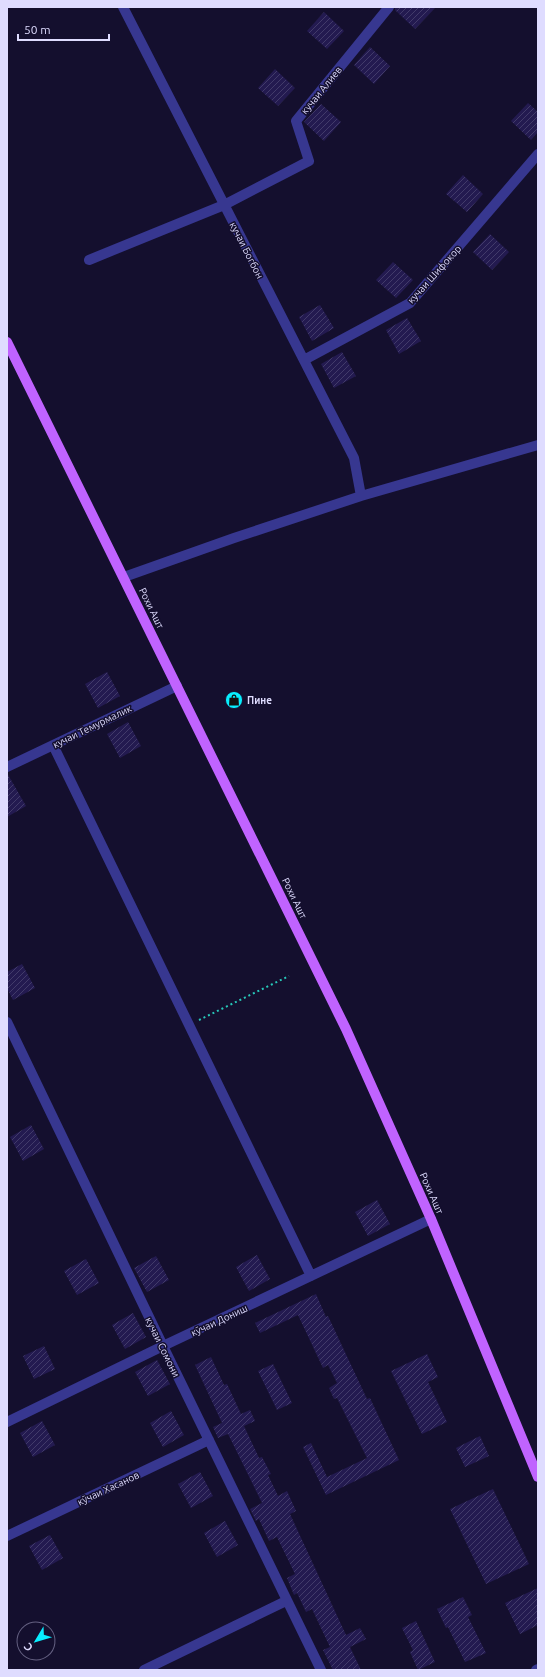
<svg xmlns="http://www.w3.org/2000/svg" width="545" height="1677" font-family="Ubuntu,sans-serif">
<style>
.building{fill:url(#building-hatch)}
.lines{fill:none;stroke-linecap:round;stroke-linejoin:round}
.path{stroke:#27c8b9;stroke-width:2;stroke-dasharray:2 3;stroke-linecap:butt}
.minor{stroke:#373790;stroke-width:10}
.major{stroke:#c063ff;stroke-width:10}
.labels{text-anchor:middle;stroke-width:3;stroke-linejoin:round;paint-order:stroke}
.street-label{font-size:10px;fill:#dfdcff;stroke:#140f2e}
.poi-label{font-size:10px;font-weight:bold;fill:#dfdcff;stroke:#140f2e;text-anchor:start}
</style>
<defs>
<pattern id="building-hatch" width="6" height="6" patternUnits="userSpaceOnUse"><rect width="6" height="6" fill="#231a50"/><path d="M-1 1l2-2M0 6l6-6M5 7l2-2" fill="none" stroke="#423b6a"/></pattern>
</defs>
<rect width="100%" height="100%" fill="#140f2e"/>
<!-- building -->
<path class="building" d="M 395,7 L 436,7 L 415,29 L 395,10 Z
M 324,12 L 344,31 L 327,49 L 307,31 Z
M 370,47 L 390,66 L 374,84 L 354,65 Z
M 275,69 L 295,88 L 278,106 L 258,88 Z
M 528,103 L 538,112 L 538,132 L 531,140 L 511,121 Z
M 321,104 L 341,122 L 324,141 L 304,122 Z
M 463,175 L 483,194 L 467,212 L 446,194 Z
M 490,234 L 509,252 L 492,270 L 473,252 Z
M 393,262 L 413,280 L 396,298 L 376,280 Z
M 320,305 L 334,328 L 312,341 L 299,317 Z
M 407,318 L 421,341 L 399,354 L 386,330 Z
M 342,352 L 356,376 L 334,388 L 321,364 Z
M 107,672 L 120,696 L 98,708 L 85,684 Z
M 128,722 L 141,746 L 120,758 L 107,734 Z
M 7,773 L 26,806 L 7,817 Z
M 22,964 L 35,988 L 13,1000 L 7,988 L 7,972 Z
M 31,1125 L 44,1149 L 23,1161 L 10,1137 Z
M 377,1200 L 390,1224 L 368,1236 L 355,1212 Z
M 257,1255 L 270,1279 L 249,1291 L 236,1267 Z
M 156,1256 L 169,1280 L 147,1292 L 134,1268 Z
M 86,1259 L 99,1283 L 77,1295 L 64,1271 Z
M 316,1294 L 326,1317 L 328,1316 L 367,1399 L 370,1398 L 399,1460 L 326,1495 L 303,1447 L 311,1443 L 327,1477 L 367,1458 L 337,1398 L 334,1399 L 329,1388 L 337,1383 L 328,1365 L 323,1368 L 298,1315 L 260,1333 L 255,1323 Z
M 133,1313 L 146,1337 L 125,1349 L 112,1325 Z
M 44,1346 L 55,1369 L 34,1379 L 23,1356 Z
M 427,1354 L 438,1377 L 428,1382 L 447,1422 L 422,1434 L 391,1371 Z
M 211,1357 L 224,1385 L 227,1384 L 241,1414 L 250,1410 L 255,1421 L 244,1426 L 259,1458 L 262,1457 L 271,1474 L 268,1475 L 278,1496 L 287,1491 L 296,1511 L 290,1514 L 346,1635 L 360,1628 L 366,1639 L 350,1647 L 361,1670 L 333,1670 L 323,1650 L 330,1647 L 312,1609 L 306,1612 L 297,1593 L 294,1595 L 287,1578 L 295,1574 L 277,1537 L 269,1541 L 259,1519 L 256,1521 L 250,1509 L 262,1503 L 228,1434 L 218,1438 L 213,1427 L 222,1423 L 195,1365 Z
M 157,1360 L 170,1384 L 148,1396 L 135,1372 Z
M 273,1364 L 292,1403 L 277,1410 L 258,1371 Z
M 171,1411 L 184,1435 L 163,1447 L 150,1423 Z
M 42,1421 L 55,1445 L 33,1457 L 20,1433 Z
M 480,1436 L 489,1456 L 465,1467 L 456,1448 Z
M 200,1472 L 213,1496 L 191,1508 L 178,1484 Z
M 493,1489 L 529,1564 L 486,1584 L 450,1509 Z
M 225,1521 L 238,1545 L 217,1557 L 204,1533 Z
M 50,1535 L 63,1558 L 42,1570 L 29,1546 Z
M 538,1588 L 538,1625 L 520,1634 L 505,1603 Z
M 463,1597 L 472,1615 L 468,1617 L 486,1653 L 465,1662 L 448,1627 L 446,1628 L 437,1609 Z
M 416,1621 L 435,1662 L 418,1670 L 410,1652 L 413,1650 L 402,1628 Z"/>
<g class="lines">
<!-- path -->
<path class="path" d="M 199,1020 L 289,976"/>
<!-- minor -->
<path class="minor" d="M 123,7 L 354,458 L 361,496
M 89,260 L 224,205 L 309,161 L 296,121 L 389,7
M 304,360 L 410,303 L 538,154
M 124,577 L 234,538 L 361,496 L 538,445
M 53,745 L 311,1276
M 7,767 L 177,686
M 7,1022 L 163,1346 L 321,1670
M 7,1422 L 163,1346 L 431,1219
M 7,1536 L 209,1440
M 144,1670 L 286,1601
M 536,1670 L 538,1669"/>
<!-- major -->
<path class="major" d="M 7,342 L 346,1029 L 431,1219 L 538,1477"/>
</g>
<!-- icons -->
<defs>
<g id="shop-disc" transform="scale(0.9)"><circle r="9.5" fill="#08eeff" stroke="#140f2e"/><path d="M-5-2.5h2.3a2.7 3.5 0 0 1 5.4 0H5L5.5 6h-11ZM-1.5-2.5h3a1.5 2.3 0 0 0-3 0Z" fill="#111"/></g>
</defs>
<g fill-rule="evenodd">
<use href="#shop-disc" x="234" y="700"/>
</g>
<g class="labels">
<!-- street labels -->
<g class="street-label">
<text transform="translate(321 90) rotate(-51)" y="4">кучаи Алиев</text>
<text transform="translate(247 250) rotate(63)" y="4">кучаи Богбон</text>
<text transform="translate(434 274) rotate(-48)" y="4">кучаи Шифокор</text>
<text transform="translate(152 608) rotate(64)" y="4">Рохи Ашт</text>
<text transform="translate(92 726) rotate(-26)" y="4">кучаи Темурмалик</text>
<text transform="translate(295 898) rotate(64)" y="4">Рохи Ашт</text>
<text transform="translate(432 1193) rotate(66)" y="4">Рохи Ашт</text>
<text transform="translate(219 1320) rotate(-25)" y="4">кӯчаи Дониш</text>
<text transform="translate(163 1347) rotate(64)" y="4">кучаи Сомони</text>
<text transform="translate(108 1488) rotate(-25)" y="4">кӯчаи Хасанов</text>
</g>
<!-- poi labels -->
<g class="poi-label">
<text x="247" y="704">Пине</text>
</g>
</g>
<!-- border -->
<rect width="545" height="1677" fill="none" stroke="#dfdcff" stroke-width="16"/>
<!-- north arrow -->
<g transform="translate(36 1641) rotate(232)"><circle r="19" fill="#140f2e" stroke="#656182"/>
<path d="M0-3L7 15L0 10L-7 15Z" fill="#08eeff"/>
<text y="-6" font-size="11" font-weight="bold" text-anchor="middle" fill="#dfdcff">С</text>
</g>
<!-- scale -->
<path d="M18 34v6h91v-6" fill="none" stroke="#dfdcff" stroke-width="2"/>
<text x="24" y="34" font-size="12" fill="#dfdcff" stroke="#140f2e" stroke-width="3" paint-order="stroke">50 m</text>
</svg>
